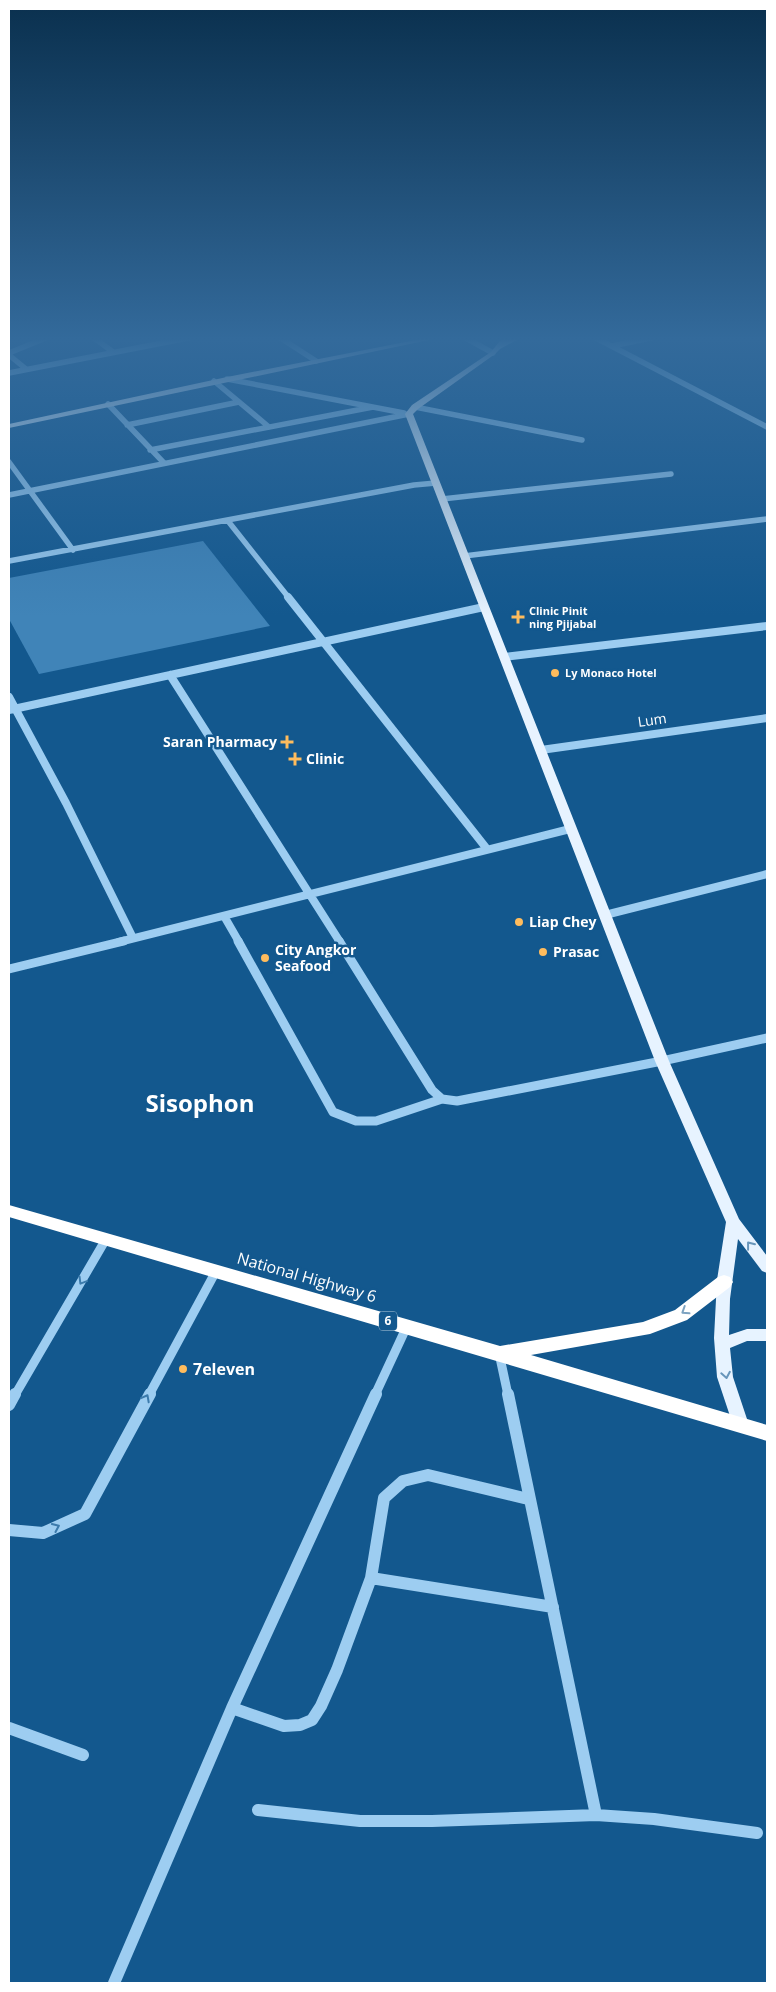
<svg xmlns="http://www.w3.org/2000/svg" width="776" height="1992" font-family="'Open Sans',sans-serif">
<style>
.building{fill:#4084b8}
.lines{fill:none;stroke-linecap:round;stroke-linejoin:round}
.minor-far3{stroke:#9dcdf1;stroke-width:5.5}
.minor-far2{stroke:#9dcdf1;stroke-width:8}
.minor-far1{stroke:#9dcdf1;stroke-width:9}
.minor{stroke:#9dcdf1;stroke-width:12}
.major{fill:#e7f3ff;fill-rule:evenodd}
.highway{fill:#fff;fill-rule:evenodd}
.oneway{stroke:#6896bb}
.oneway2{stroke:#3c7bac}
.oneway3{stroke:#7da3c1}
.poi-dot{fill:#ffbc5d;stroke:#13588e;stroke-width:2}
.labels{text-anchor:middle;stroke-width:5;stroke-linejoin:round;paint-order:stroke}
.far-poi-label{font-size:11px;font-weight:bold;fill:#fff;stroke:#13588e;text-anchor:start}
.shield{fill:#13588e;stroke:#b8cddd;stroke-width:1}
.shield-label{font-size:12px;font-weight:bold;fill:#fff}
.street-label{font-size:14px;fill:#fff;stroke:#13588e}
.poi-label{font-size:14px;font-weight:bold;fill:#fff;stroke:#13588e;text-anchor:start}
.near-street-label{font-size:16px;fill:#fff;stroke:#13588e}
.near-poi-label{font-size:16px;font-weight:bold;fill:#fff;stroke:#13588e;text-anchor:start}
.town-label{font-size:24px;font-weight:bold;fill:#fff;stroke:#13588e}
</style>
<rect width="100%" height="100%" fill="#13588e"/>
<!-- building -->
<path class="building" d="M 203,541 L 270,626 L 39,674 L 9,619 L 9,578 Z"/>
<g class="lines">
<!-- minor-far3 -->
<path class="minor-far3" d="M 93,337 L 113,352
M 279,337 L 316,361
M 464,337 L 493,353
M 594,337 L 767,427
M 612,346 L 655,337
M 9,353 L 48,337
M 9,355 L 26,369
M 9,373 L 193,337
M 227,379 L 404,413
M 214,381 L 269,427
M 108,404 L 164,463
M 415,407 L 582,440
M 127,425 L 239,402
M 150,450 L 373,407
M 9,462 L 73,550
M 9,495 L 409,414
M 442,499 L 671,474
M 228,521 L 289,598
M 464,556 L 767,519
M 9,561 L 414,485 L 436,483"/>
<!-- minor-far2 -->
<path class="minor-far2" d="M 288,597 L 487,849
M 504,657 L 767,626
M 170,675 L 340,942
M 9,697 L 66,803 L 133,938
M 9,710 L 484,607
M 541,750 L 767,718
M 605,915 L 767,874
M 224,916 L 239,942
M 119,942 L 570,829"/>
<!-- minor-far1 -->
<path class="minor-far1" d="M 238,941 L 333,1112 L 356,1121 L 376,1121 L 442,1099
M 339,941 L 432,1090 L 442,1099 L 457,1101 L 662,1061 L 767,1038
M 9,969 L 124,941
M 499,1353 L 508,1395
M 15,1395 L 106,1239
M 149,1395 L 216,1271
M 375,1395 L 407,1326"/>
<!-- minor -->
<path class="minor" d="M 508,1394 L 596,1815
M 9,1405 L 15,1394
M 9,1530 L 43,1533 L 85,1514 L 150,1394
M 371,1578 L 553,1607
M 232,1708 L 284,1726 L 300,1725 L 312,1720 L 321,1706 L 337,1670 L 371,1578 L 384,1498 L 403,1481 L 428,1475 L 528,1499
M 9,1728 L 83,1755
M 258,1810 L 360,1821 L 432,1821 L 596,1815 L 654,1819 L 757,1833
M 114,1983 L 232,1708 L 376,1394"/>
<!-- major -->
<path class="major" d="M 431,337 L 443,337 L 9,428 L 9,424 L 227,377 Z
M 503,337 L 509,337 L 507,340 L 514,337 L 522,337 L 500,349 L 495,354 L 418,409 L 413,414 L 669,1061 L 739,1219 L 767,1256 L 767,1273 L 762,1271 L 738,1239 L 730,1299 L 729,1335 L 747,1329 L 767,1329 L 767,1341 L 747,1341 L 730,1348 L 733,1377 L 749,1425 L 747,1430 L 741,1432 L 735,1430 L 733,1425 L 717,1377 L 714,1338 L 717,1280 L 726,1222 L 655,1061 L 405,414 L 412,405 L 491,352 Z"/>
<!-- highway -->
<path class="highway" d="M 9,1205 L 500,1346 L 643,1322 L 675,1310 L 718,1277 L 724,1275 L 730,1277 L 733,1282 L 730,1287 L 687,1320 L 650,1334 L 531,1355 L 767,1425 L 767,1441 L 9,1217 Z"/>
</g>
<!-- one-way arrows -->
<defs><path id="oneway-chevron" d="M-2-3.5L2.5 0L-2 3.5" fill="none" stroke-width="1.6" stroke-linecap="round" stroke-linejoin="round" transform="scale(1.25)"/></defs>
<g class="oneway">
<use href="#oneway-chevron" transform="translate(750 1245) rotate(-128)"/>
<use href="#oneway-chevron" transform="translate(726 1375) rotate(80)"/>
</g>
<g class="oneway2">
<use href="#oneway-chevron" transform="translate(82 1281) rotate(121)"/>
<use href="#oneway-chevron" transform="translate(146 1398) rotate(-62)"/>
<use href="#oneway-chevron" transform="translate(56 1527) rotate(-24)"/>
</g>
<use class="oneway3" href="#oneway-chevron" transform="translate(685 1311) rotate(147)"/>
<!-- sky -->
<linearGradient id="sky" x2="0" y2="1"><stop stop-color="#0a304e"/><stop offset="0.55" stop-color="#336a9b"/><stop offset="1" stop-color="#336a9b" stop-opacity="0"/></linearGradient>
<rect width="776" height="616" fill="url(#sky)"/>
<!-- markers -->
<g class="poi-dot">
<path d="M515.5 609.5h5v5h5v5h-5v5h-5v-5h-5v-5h5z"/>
<circle cx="555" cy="673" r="5"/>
<path d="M284.5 734.5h5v5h5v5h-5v5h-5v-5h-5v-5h5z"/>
<path d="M292.5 751.5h5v5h5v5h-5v5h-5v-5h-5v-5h5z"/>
<circle cx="519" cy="922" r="5"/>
<circle cx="543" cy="952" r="5"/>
<circle cx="265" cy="958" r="5"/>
<circle cx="183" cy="1369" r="5"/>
</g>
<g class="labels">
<!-- far-poi labels -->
<g class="far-poi-label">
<text x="529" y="615">Clinic Pinit<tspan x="529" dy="13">ning Pjijabal</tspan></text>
<text x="565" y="677">Ly Monaco Hotel</text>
</g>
<!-- shield labels -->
<rect class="shield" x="379" y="1311.5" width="18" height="19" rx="4"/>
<g class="shield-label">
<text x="388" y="1325">6</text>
</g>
<!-- street labels -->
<g class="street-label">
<text transform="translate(652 720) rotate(-8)" y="5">Lum</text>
</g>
<!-- poi labels -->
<g class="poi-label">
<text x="277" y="747" text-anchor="end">Saran Pharmacy</text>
<text x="306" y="764">Clinic</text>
<text x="529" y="927">Liap Chey</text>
<text x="275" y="955">City Angkor<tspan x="275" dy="16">Seafood</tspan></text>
<text x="553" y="957">Prasac</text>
</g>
<!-- near-street labels -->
<g class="near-street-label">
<text transform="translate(307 1277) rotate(16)" y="6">National Highway 6</text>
</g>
<!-- near-poi labels -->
<g class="near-poi-label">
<text x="193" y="1375">7eleven</text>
</g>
<!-- town labels -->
<g class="town-label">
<text x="200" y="1112">Sisophon</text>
</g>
</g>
<!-- border -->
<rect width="776" height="1992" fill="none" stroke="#ffffff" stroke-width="20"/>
</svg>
